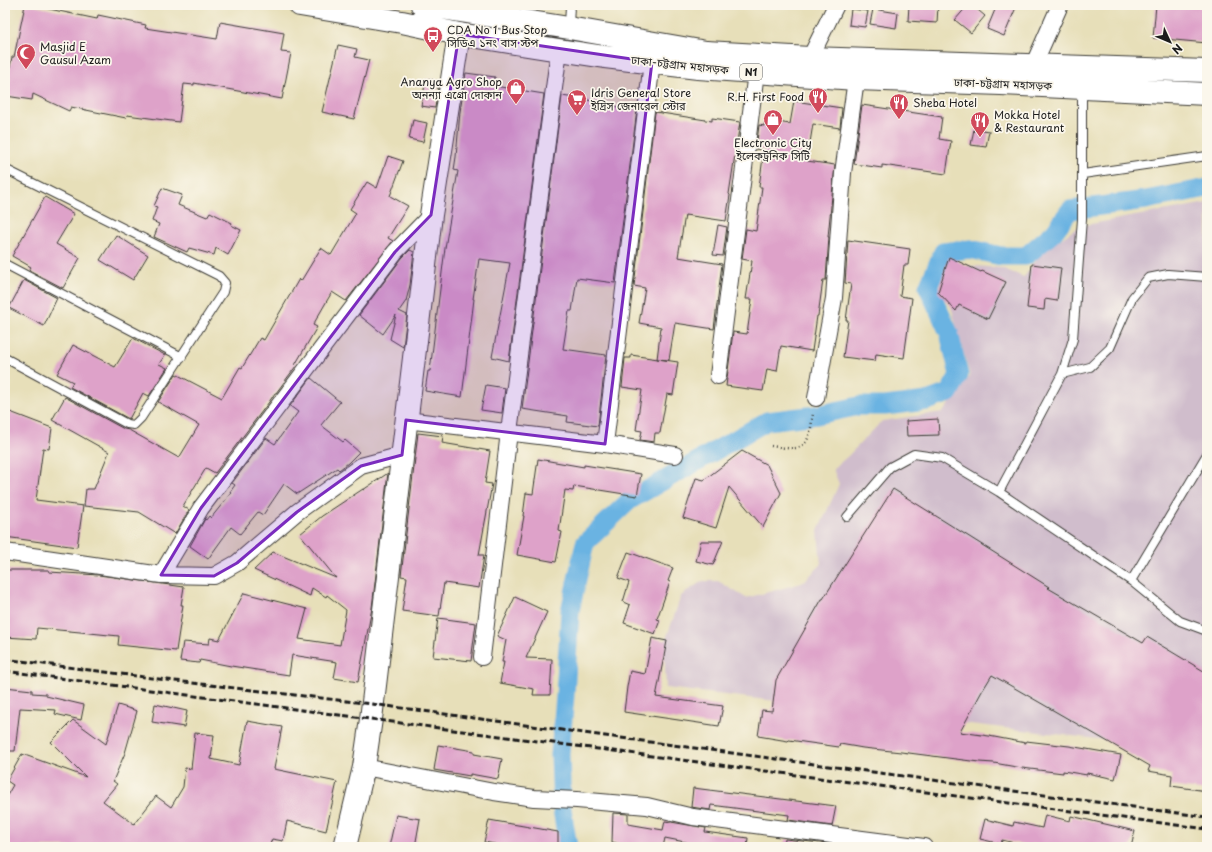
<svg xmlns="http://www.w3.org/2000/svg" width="1212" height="852" font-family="'Playpen Sans','Noto Sans Bengali',sans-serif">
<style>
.industrial{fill:#d0bdcc}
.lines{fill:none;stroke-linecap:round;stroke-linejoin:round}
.canal{stroke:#6bb3e2;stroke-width:19}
.building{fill:#dea2c9}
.lane-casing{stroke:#3a3934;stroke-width:10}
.street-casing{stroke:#3a3934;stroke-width:18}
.secondary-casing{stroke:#3a3934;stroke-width:24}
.highway-casing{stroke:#3a3934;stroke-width:24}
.path{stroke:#3a3934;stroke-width:2.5;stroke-dasharray:1 3;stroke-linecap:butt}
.lane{stroke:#fff;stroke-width:8}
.street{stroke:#fff;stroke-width:16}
.secondary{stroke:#fff;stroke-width:22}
.highway{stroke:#fff;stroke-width:22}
.rail{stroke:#1c1c1c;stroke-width:3;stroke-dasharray:6 3;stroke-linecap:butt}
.marked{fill:#7b2cbf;fill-opacity:0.2;stroke:#7b2cbf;stroke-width:3;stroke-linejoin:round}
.labels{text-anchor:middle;stroke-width:3.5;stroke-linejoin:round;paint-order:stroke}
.shield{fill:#fbf7ec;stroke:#5f5e5a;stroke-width:1}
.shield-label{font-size:10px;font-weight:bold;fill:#1c1c1c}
.poi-label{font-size:11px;fill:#1c1c1c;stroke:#fbf7ec;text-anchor:start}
.street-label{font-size:11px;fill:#1c1c1c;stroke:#fbf7ec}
</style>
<rect width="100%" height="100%" fill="#fbf7ec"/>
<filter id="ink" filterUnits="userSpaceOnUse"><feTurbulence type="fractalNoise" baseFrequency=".025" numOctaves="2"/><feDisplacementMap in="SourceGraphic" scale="8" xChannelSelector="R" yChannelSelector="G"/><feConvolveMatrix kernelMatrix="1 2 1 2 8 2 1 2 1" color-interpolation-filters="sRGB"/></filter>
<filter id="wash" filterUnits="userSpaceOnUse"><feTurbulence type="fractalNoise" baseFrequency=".012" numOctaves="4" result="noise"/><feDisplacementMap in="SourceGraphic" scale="16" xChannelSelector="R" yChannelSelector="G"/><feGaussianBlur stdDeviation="0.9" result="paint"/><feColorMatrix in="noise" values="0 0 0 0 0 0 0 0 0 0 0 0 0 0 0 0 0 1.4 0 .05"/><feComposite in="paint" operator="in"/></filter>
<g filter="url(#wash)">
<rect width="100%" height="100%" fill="#e7dfb9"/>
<!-- industrial -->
<path class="industrial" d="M 1207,203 L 1207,752 L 666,688 L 664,645 L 681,596 L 702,581 L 718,581 L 746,598 L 802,583 L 821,565 L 818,531 L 839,484 L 833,469 L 848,456 L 882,421 L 943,412 L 970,376 L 944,281 L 948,264 L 1001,268 L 1024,277 L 1044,250 L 1080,226 Z"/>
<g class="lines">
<!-- canal -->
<path class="canal" d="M 568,847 L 562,809 L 560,754 L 565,696 L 570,611 L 585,543 L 630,500 L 767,421 L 817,415 L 859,406 L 885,406 L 927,401 L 949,393 L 959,375 L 949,333 L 928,287 L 943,252 L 970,249 L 1001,256 L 1026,256 L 1054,232 L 1070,210 L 1146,200 L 1207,188"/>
</g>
<g id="blocks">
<!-- building -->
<path class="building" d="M 25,5 L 30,5 L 97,19 L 98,15 L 146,25 L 145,28 L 217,39 L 220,22 L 284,33 L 281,52 L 291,53 L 282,99 L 194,83 L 194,85 L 184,84 L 179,122 L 127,115 L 126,118 L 71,107 L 69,111 L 33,94 L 32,100 L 6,96 L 10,78 L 8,77 L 12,57 L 14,57 Z
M 909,5 L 938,5 L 937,23 L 908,21 Z
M 968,5 L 972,5 L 985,16 L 971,33 L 955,20 Z
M 997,5 L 1017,5 L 1004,36 L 987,29 Z
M 1156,5 L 1207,5 L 1207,43 L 1153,38 Z
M 851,9 L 868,11 L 865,27 L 849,25 Z
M 873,9 L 898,13 L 896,28 L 870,24 Z
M 338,45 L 357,49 L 355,57 L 369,60 L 354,119 L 322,112 Z
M 466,73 L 495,77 L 494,86 L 544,94 L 509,361 L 492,357 L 510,263 L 479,259 L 473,299 L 474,299 L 462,397 L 425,391 L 428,371 L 430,371 L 445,248 L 458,171 L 454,170 L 456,157 L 460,112 Z
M 426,79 L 439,81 L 435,108 L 421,106 Z
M 562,96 L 600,102 L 600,104 L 637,110 L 615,283 L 577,278 L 572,311 L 569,311 L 563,349 L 606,355 L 598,426 L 567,422 L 568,416 L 522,409 Z
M 794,101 L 842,108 L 840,128 L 813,124 L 807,161 L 835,165 L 828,237 L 829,237 L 826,280 L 823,280 L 818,316 L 817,316 L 812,351 L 781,346 L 777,371 L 767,369 L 763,391 L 726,386 L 733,332 L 747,334 L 752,299 L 746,299 L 752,261 L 742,259 L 746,229 L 756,231 L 762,187 L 759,187 L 764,150 L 756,149 L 759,125 L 764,126 L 765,120 L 790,124 Z
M 862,105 L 942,117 L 939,139 L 951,141 L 946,174 L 882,165 L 882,168 L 854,164 Z
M 655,112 L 712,121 L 712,118 L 740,122 L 729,194 L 730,195 L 726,221 L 685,215 L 678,257 L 722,264 L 714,329 L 675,323 L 669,360 L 657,359 L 661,327 L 639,323 L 645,288 L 634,286 Z
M 413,120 L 427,123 L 423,142 L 409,139 Z
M 974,129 L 989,131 L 986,147 L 971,145 Z
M 388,156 L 403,161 L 390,196 L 408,206 L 388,238 L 393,241 L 346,301 L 332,292 L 313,325 L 317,327 L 295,365 L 296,366 L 276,393 L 275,393 L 269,402 L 215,473 L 206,468 L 183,506 L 189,510 L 175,534 L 139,512 L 84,506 L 86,489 L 94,489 L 109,452 L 52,420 L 65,397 L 124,429 L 129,430 L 179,458 L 199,425 L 158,402 L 176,374 L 222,398 L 240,367 L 242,368 L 260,338 L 264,340 L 299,279 L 301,281 L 321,248 L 331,255 L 356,213 L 350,209 L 367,182 L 377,188 Z
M 162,188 L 182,195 L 178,205 L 207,217 L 210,212 L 232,223 L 231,225 L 241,230 L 228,255 L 216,248 L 214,255 L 189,248 L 187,252 L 154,237 L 159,224 L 152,221 L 157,207 L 154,206 Z
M 45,197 L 74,214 L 56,244 L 80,258 L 63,288 L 29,270 L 31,267 L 12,256 Z
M 718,225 L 727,227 L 723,256 L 713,255 Z
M 116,235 L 148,255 L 133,280 L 100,260 Z
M 848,240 L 910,249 L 908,265 L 904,265 L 900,296 L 912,298 L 904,358 L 876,354 L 875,361 L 843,357 L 848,320 L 846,320 L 851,284 L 845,283 Z
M 410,250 L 414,252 L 410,285 L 406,301 L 399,311 L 407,315 L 403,347 L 390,339 L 396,315 L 383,334 L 359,315 L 402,258 Z
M 949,257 L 981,272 L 982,271 L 1006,282 L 988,319 L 959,305 L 956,311 L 938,292 Z
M 1032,264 L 1061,268 L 1057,301 L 1045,299 L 1044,310 L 1027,308 Z
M 24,280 L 57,298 L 44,326 L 9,308 Z
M 133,338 L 165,355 L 159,364 L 167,368 L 149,396 L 143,393 L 129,419 L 70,387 L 73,382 L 57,374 L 73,345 L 115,367 Z
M 631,355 L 678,362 L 673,395 L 667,394 L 660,433 L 655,433 L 654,442 L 640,440 L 642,431 L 636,430 L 642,390 L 622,387 L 625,358 L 631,358 Z
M 311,378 L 340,402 L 321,425 L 343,442 L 345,440 L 359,452 L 348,463 L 339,470 L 337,468 L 297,494 L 284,484 L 263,515 L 258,512 L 240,534 L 231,527 L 208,559 L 190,546 L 205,519 L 206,520 L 209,516 L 211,518 L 231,493 L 230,492 L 235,485 L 232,483 L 266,438 L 275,444 L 298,412 L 290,406 Z
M 486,385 L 505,388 L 502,413 L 481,410 Z
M 5,410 L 52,428 L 49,449 L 43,448 L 36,500 L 83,506 L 77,547 L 5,537 Z
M 938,419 L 939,435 L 907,436 L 906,421 Z
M 418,433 L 443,436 L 442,443 L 490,451 L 485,483 L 492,484 L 479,555 L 484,555 L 479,588 L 444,583 L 439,616 L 402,611 L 407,577 L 401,576 Z
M 742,451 L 767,465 L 781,493 L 763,527 L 729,487 L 716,528 L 683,518 L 696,478 L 704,480 Z
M 538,459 L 584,467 L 584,465 L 641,474 L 637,496 L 574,486 L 573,491 L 565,490 L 559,531 L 562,532 L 556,562 L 517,555 L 524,516 L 523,516 L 526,493 L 533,494 Z
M 388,473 L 372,608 L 358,682 L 334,678 L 337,662 L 292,655 L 289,675 L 231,666 L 200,660 L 199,663 L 180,661 L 183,642 L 209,644 L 210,638 L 219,640 L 244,593 L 307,609 L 299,639 L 340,645 L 346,610 L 327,595 L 326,597 L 312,588 L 310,596 L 254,570 L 273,552 L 336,578 L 300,534 L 322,516 L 363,489 L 363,490 Z
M 893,489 L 1049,587 L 1048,588 L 1143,643 L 1147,637 L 1207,673 L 1207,791 L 1171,786 L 1172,775 L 1148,771 L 1150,766 L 992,675 L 981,693 L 960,732 L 989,736 L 1026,743 L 1026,741 L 1069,746 L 1121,755 L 1115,779 L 1087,773 L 1087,775 L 1063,771 L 1063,773 L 1022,768 L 994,763 L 979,762 L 901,752 L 863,748 L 840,744 L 839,747 L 789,740 L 788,741 L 758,736 L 762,710 L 772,711 L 776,680 L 822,599 L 823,599 Z
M 701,541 L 723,541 L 713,565 L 696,561 Z
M 628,552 L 673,568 L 668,581 L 670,582 L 657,619 L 660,620 L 655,634 L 624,623 L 630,605 L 623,602 L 629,582 L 618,578 Z
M 5,570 L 49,570 L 49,572 L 99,575 L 184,587 L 181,605 L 183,605 L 176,651 L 118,645 L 119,636 L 80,632 L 37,628 L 36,639 L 5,637 Z
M 515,597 L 547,612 L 526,658 L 552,659 L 550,695 L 533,695 L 534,689 L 500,683 L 504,662 L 502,662 L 506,640 L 497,636 Z
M 438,618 L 476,623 L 471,661 L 433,657 Z
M 652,638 L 667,641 L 656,697 L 723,706 L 719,726 L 624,712 L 627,687 L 630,671 L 645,674 Z
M 5,687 L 32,690 L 32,693 L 46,694 L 46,696 L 84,705 L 81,720 L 55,714 L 56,710 L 20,708 L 15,751 L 5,751 Z
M 155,704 L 187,711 L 184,727 L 152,722 Z
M 118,705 L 137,711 L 125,753 L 113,781 L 117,784 L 103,801 L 134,824 L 156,796 L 171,807 L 183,787 L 185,768 L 191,769 L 195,733 L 214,735 L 211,759 L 239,765 L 247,721 L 282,727 L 274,769 L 337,782 L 326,831 L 287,821 L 283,841 L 272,839 L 269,847 L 5,847 L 5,799 L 13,785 L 7,781 L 22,754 L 86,777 L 51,742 L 73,720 L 106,744 Z
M 438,745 L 474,751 L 474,754 L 502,759 L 498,779 L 470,774 L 470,776 L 434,770 Z
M 693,788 L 836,806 L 832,826 L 788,820 L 789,815 L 711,805 L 710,810 L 691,807 Z
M 613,813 L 628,814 L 628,824 L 663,830 L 665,821 L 706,828 L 705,832 L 748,838 L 747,847 L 710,847 L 665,838 L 663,847 L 632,847 L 612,842 Z
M 396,815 L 420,819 L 415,847 L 389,847 Z
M 1045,815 L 1070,821 L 1071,816 L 1135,831 L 1131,847 L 1053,847 L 1032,844 L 1031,847 L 1002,840 L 1001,844 L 980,839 L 985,819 L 1013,826 L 1014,822 L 1042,828 Z
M 489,820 L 558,832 L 558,847 L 510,847 L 484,842 Z
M 785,839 L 829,844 L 829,847 L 784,847 Z"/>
</g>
</g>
<g filter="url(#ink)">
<use href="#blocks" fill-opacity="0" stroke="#3a3934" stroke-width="1"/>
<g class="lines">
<!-- lane casing -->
<g class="lane-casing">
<path id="lane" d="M 569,26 L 570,5
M 5,169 L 219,276 L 225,283 L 223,292 L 141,418 L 134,425 L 127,424 L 5,358
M 1083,174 L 1207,156
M 5,264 L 182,357
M 1062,374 L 1073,339 L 1082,219 L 1082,89
M 999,492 L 1062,374 L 1090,367 L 1110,348 L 1132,298 L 1148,278 L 1168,274 L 1207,277
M 847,517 L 890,467 L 914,454 L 942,458 L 999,492 L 1131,581 L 1180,621 L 1207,631
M 1131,581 L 1207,454"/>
</g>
<!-- street casing -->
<g class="street-casing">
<path id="street" d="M 810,58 L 836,5
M 1033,66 L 1060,5
M 718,376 L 756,72
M 816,398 L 834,298 L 843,173 L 856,79
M 406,420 L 605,444 L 675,455
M 605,444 L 652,62
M 5,552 L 161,575 L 214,576 L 237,563 L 297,512 L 361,466 L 402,455
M 161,575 L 201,508 L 395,252 L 431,215
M 482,657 L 509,432 L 559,50
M 364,767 L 494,792 L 534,798 L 577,800 L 647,806 L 693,817 L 924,847"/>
</g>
<!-- secondary casing -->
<g class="secondary-casing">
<path id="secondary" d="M 345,847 L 364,767 L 371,719 L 431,215 L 459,34"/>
</g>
<!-- highway casing -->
<g class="highway-casing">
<path id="highway" d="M 300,5 L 402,22 L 459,34 L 559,50 L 605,57 L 698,68 L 856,79 L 1001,84 L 1207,94
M 422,5 L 569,28 L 706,52 L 810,58 L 1207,71"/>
</g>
<!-- path -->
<path class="path" d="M 771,446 C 779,447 788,449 796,448 C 811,446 811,425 813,413"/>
<!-- lane -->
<use href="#lane" class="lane"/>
<!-- street -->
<use href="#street" class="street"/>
<!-- secondary -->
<use href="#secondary" class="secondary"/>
<!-- highway -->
<use href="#highway" class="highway"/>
<!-- rail -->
<path class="rail" d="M 5,659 L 167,680 L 372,704 L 576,732 L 1207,817
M 5,671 L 1207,829"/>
</g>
</g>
<!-- marked area -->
<path class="marked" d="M 459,34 L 652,62 L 605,444 L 406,420 L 402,455 L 361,466 L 297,512 L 237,563 L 214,576 L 161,575 L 201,508 L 395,252 L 431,215 Z"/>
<!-- icons -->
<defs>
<g id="bus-pin" transform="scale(1)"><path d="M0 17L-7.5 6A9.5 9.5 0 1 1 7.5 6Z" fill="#d1495b" stroke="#fbf7ec"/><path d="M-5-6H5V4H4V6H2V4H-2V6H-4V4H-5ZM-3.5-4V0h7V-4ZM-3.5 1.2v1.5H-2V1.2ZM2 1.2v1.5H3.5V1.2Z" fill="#fff"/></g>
<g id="mosque-pin" transform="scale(1)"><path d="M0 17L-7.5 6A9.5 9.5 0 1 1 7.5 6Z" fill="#d1495b" stroke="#fbf7ec"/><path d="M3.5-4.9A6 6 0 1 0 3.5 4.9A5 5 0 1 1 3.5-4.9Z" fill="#fff"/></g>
<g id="shop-pin" transform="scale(1)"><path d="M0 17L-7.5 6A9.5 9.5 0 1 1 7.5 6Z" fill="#d1495b" stroke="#fbf7ec"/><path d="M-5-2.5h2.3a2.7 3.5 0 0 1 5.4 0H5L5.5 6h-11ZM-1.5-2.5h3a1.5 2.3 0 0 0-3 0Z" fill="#fff"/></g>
<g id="restaurant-pin" transform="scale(1)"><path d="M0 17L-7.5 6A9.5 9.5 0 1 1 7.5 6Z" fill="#d1495b" stroke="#fbf7ec"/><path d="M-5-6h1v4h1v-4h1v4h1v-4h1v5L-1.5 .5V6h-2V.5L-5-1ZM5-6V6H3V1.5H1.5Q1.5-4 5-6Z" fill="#fff"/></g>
<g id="supermarket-pin" transform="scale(1)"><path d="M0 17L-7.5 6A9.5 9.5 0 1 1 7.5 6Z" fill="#d1495b" stroke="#fbf7ec"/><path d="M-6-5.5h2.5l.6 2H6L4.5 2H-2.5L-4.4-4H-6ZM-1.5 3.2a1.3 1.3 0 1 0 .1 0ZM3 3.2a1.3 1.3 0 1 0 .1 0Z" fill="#fff"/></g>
</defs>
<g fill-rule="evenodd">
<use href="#bus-pin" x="433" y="36"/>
<use href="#mosque-pin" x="26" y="53"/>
<use href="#shop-pin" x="516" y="88"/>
<use href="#restaurant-pin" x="818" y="97"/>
<use href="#supermarket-pin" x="577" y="99"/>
<use href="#restaurant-pin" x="899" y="103"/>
<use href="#shop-pin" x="773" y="119"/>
<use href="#restaurant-pin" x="980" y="121"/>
</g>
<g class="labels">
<!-- shield labels -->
<rect class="shield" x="740" y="64" width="22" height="16" rx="3"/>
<g class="shield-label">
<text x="751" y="76">N1</text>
</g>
<!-- poi labels -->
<g class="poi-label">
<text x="447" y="34">CDA No 1 Bus Stop<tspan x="447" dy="13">সিডিএ ১নং বাস স্টপ</tspan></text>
<text x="40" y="51">Masjid E<tspan x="40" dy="13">Gausul Azam</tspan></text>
<text x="502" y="86" text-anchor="end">Ananya Agro Shop<tspan x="502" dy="13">অনন্যা এগ্রো দোকান</tspan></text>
<text x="591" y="97">Idris General Store<tspan x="591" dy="13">ইদ্রিস জেনারেল স্টোর</tspan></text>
<text x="804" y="101" text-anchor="end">R.H. First Food</text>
<text x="913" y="107">Sheba Hotel</text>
<text x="994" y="119">Mokka Hotel<tspan x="994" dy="13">&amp; Restaurant</tspan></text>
<text x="773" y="147" text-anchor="middle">Electronic City<tspan x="773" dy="13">ইলেকট্রনিক সিটি</tspan></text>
</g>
<!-- street labels -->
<g class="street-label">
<text transform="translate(680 65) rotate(6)" y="4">ঢাকা-চট্টগ্রাম মহাসড়ক</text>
<text transform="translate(1003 84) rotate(2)" y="4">ঢাকা-চট্টগ্রাম মহাসড়ক</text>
</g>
</g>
<!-- margin -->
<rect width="1212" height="852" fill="none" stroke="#fbf7ec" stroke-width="20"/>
<!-- north arrow -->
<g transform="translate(1170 42) rotate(134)" stroke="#fbf7ec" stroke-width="3" paint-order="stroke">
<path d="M0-3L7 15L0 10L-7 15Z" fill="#1c1c1c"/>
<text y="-6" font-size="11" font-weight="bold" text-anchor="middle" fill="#1c1c1c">N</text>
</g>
</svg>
